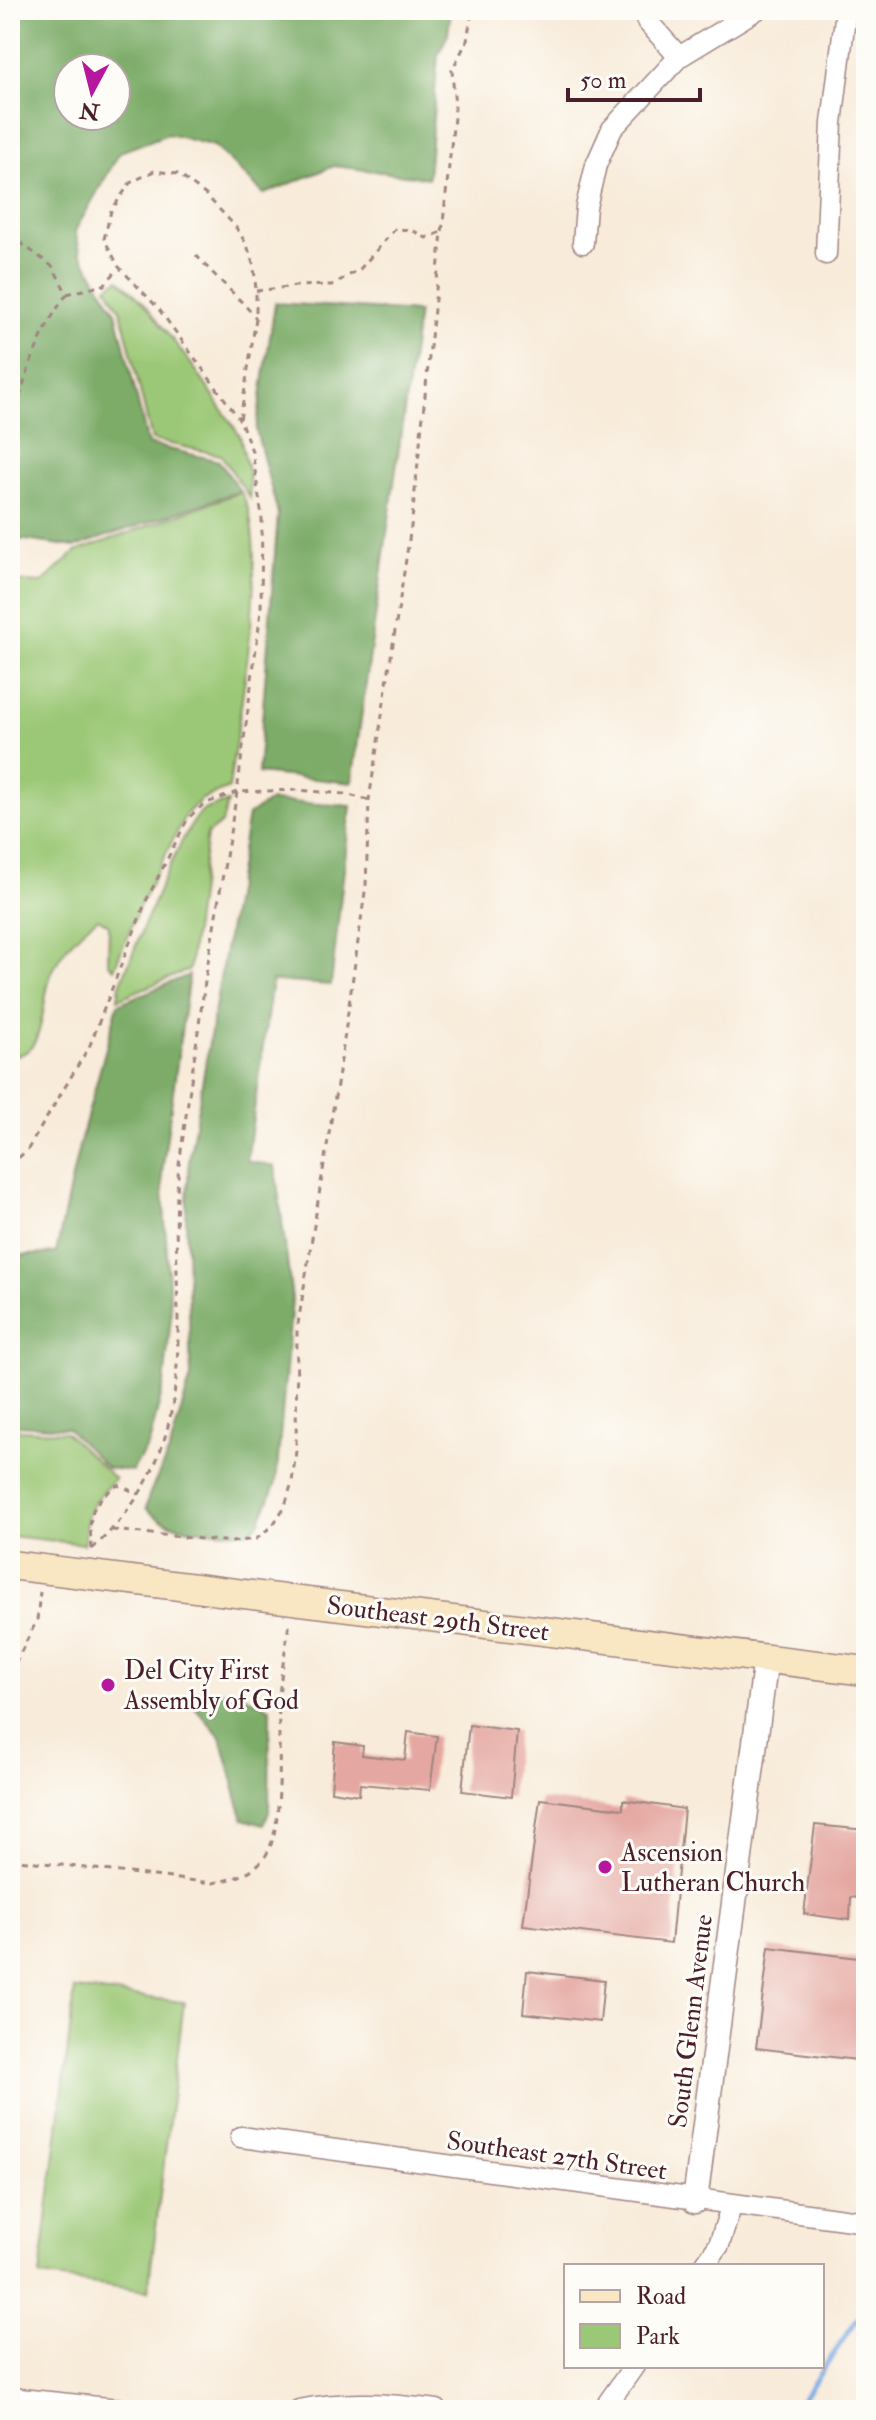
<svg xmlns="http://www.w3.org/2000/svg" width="876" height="2420" font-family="'IM FELL Double Pica',serif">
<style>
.green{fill:#9bc876;stroke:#727450;stroke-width:2}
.forest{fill:#7cac67;stroke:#636649;stroke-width:2;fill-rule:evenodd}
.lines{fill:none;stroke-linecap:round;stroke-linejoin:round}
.stream{stroke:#78a9e3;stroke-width:5}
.building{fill:#e5a7a1}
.minor-casing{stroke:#a18582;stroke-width:23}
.tertiary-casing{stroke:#a18582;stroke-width:27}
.secondary-casing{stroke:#a18582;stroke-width:31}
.path{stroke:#a18582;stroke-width:3;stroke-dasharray:6 6;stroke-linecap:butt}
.minor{stroke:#fff;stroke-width:20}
.tertiary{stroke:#fff;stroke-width:24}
.secondary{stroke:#f9e7c3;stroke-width:28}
.poi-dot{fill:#b5179e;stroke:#fdfcf7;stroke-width:3}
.labels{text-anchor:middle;stroke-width:6;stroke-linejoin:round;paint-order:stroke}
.street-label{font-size:26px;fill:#4a1f2b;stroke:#fdfcf7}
.poi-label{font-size:26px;fill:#4a1f2b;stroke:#fdfcf7;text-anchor:start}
</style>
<rect width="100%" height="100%" fill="#fdfcf7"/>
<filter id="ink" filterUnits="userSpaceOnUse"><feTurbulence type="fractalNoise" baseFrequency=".0125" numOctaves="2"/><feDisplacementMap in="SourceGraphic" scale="16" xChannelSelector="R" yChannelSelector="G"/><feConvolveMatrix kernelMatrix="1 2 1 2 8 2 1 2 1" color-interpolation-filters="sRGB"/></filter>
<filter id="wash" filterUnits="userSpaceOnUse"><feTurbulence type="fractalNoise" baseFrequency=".006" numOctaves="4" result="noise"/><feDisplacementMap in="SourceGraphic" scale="32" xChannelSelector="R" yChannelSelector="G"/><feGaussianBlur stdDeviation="1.8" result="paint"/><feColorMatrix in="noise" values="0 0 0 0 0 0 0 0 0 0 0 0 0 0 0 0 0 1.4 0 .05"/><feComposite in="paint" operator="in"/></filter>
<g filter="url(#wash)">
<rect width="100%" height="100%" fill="#f8ebd9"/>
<!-- green -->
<path class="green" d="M 119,279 L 145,304 L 195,369 L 240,436 L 249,476 L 250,498 L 221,455 L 152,440 L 121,311 L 107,287 Z
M 241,492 C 273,545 237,723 229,788 L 202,799 L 186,814 L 140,905 L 114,969 L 108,963 L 109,925 L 98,918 C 77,933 61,950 51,975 C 40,1000 48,1057 10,1056 L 10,581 L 42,583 L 75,552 Z
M 228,802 L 222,823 L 207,834 L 189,970 L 118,999 L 120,985 C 134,952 180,827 204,810 C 211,806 221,805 228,802 Z
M 10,1420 L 19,1430 L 65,1432 L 115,1479 C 92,1501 85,1511 84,1544 L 10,1536 Z
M 75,1989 L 184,2002 L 148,2291 L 40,2276 Z"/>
<!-- forest -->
<path class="forest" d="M 10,10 L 451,10 L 448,34 L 438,55 L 428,178 L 334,166 L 264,194 L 214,146 L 168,134 L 120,152 L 75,231 L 81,254 L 116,312 L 148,444 L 219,461 L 240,491 L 75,547 L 10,538 ZM 68,68 L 116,68 L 116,116 L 68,116 Z
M 275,303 L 418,312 L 352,783 L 258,773 L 278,514 L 256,430 Z
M 270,801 L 351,806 L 331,985 L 272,981 L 247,1161 L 275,1166 L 292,1299 L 276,1483 L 259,1523 L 248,1532 C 215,1531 169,1534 146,1508 L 149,1495 L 169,1452 L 191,1377 L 186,1220 L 189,1160 L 248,815 Z
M 189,975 L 162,1173 L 171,1317 L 164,1384 L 149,1444 L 132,1471 L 107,1468 L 67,1428 L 18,1425 L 10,1416 L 10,1275 L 17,1256 L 56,1253 L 78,1150 L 118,1004 Z
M 231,1689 L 270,1708 L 269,1812 L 264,1825 L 243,1819 L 221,1737 L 193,1705 Z"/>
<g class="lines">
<!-- stream -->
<path class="stream" d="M 795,2410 L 866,2306"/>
</g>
<g id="blocks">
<!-- building -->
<path class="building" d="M 469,1725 L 517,1731 L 511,1797 L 462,1791 Z
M 408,1732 L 437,1736 L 430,1790 L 360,1784 L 359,1795 L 331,1791 L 335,1742 L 363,1746 L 362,1755 L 405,1760 Z
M 540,1799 L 623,1809 L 623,1800 L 684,1809 L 671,1943 L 523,1925 Z
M 815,1825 L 866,1830 L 866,1899 L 851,1897 L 850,1920 L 804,1914 Z
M 769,1947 L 866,1959 L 866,2061 L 756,2048 Z
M 527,1971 L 604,1980 L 600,2022 L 523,2013 Z"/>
</g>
</g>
<g filter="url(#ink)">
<use href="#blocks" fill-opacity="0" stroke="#a18582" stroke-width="2"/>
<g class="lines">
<!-- minor casing -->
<g class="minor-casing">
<path id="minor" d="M 642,10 L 647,21 L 679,57
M 864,10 L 866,10
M 583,243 L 586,207 L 596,165 L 612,129 L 679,57 L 756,10
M 826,254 L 832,123 L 846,10
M 241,2137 L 866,2222
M 704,2266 L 719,2245 L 732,2204
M 10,2398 L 128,2410
M 299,2410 C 347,2400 389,2404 437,2410
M 603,2410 L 634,2366"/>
</g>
<!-- tertiary casing -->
<g class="tertiary-casing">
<path id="tertiary" d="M 695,2201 L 766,1658"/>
</g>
<!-- secondary casing -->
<g class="secondary-casing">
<path id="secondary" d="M 10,1565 L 866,1671"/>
</g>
<!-- path -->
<path class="path" d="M 10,235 L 53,267 L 67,294 C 39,332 24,377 13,423 L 10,424
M 196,255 C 215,277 237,295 256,318
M 256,291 L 295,286 L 332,285 L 360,269 L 395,229 L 412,230 L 426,238 L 442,232
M 67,294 L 104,285 L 119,268
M 10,1166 L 28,1149 L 90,1045 L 146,901 L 188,818 L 204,804 L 237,792 L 297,790 L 344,794 L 369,800
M 112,1530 L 232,1542 L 256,1539 L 273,1525 L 285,1506 L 292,1482 L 296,1451 L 297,1330 L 342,1054 L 366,885 L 369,800 L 412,520 L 455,108 L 452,70 L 467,41 L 472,10
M 92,1549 C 216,1437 165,1308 179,1165 L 207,968 L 237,792 L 261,611 L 262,517 L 252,451 L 240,420 L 256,318 L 256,291 L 254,267 L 247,245 L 235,226 L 206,195 L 178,174 L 154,171 L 130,183 L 111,211 L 104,239 L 119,267 L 158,308 L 240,420
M 92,1549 C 88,1517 89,1503 118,1485 L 139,1494
M 10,1674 L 37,1620 L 40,1592
M 10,1859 L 213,1883 C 234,1879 253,1874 266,1855 C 286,1823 277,1736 279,1697 C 281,1672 286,1648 289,1623"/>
<!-- minor -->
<use href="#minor" class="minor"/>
<!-- tertiary -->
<use href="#tertiary" class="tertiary"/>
<!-- secondary -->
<use href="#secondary" class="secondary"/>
</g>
</g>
<!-- markers -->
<g class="poi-dot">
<circle cx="108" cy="1685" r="8"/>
<circle cx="605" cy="1867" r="8"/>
</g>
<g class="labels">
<!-- street labels -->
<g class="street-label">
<text transform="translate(438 1618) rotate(7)" y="9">Southeast 29th Street</text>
<text transform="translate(690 2021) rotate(-83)" y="9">South Glenn Avenue</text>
<text transform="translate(557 2155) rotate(8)" y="9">Southeast 27th Street</text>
</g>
<!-- poi labels -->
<g class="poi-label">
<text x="124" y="1679">Del City First<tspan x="124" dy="30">Assembly of God</tspan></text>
<text x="621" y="1861">Ascension<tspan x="621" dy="30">Lutheran Church</tspan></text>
</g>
</g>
<!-- margin -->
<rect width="876" height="2420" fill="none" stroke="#fdfcf7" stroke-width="40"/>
<!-- legend -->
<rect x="564" y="2264" width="260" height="104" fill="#fdfcf7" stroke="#b5a4a5" stroke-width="2"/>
<rect x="580" y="2290" width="40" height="12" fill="#f9e7c3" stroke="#b5a4a5" stroke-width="2"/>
<text x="636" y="2304" font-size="24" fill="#4a1f2b">Road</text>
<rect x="580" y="2324" width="40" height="24" fill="#9bc876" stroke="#b5a4a5" stroke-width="2"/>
<text x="636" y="2344" font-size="24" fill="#4a1f2b">Park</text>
<!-- north arrow -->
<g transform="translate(92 92) rotate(187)"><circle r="38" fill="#fdfcf7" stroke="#b5a4a5" stroke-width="2"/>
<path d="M0-6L14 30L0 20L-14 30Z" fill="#b5179e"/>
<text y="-12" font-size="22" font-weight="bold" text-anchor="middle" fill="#4a1f2b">N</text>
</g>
<!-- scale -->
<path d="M568 88v12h132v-12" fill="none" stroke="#4a1f2b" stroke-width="4"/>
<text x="580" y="88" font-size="24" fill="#4a1f2b" stroke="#fdfcf7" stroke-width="6" paint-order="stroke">50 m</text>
</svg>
